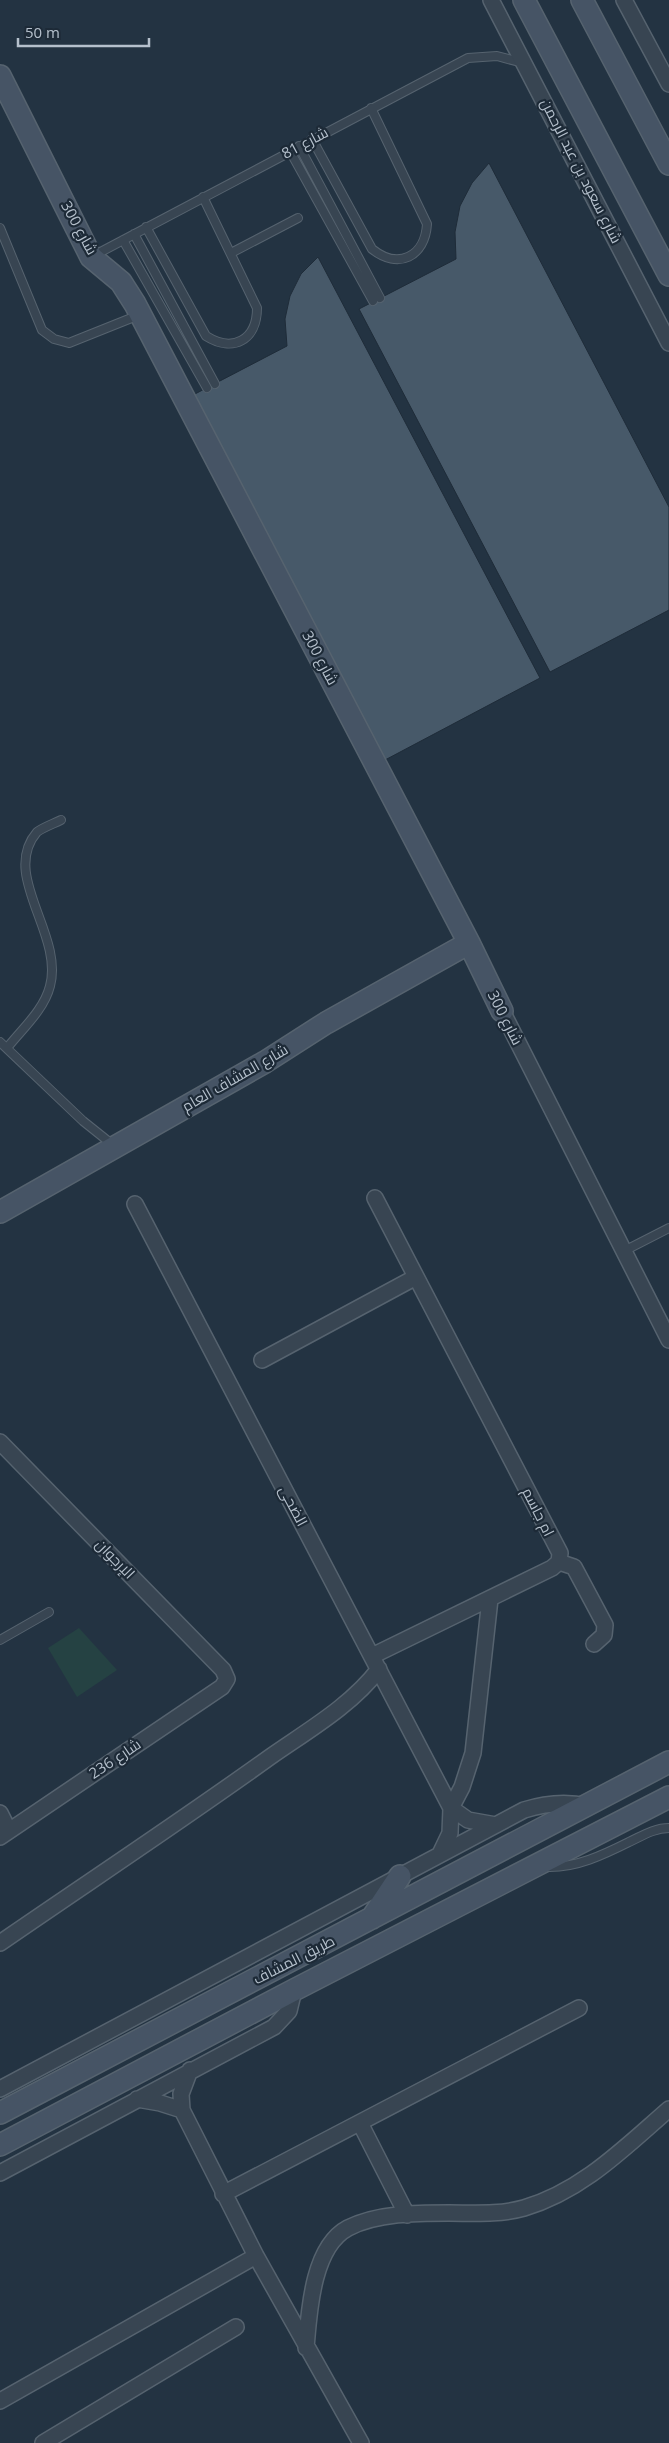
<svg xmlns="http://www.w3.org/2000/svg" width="669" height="2443" font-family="'Open Sans',Cairo,sans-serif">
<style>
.green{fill:#254243}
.building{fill:#475969;stroke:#1f2c39}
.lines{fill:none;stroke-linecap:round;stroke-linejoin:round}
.lane-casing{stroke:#56636f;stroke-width:10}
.street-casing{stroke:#56636f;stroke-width:18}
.secondary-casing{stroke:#56636f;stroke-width:24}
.lane{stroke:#384552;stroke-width:8}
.street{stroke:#384552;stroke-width:15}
.secondary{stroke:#465465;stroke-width:21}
.labels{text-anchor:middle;stroke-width:4.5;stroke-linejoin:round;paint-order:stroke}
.street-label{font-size:15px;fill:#b5c0cc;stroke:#1d2a37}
</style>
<rect width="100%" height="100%" fill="#233342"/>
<!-- green -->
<path class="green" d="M 79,1628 L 117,1670 L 77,1697 L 48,1648 Z"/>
<!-- building -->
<path class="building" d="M 489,163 L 669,507 L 669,610 L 550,672 L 359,309 L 456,259 L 455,232 L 460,206 L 472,183 Z
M 318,257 L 540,678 L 385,760 L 193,395 L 287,346 L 285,319 L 290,296 L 301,274 Z"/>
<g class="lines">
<!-- lane casing -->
<g class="lane-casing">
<path id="lane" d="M 312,139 L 372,249 C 398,270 425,257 427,224 L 371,108
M 299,146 L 380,298
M 290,151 L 373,301
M 146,227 L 206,336 C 233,353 257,340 257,308 L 203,197
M 0,228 L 42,330 L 54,339 L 69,343 L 139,315
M 134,234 L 215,384
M 123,240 L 207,388
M 231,253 L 298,218
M 93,256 L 468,58 L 497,56 L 523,63
M 0,1042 L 83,1121 L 113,1145
M 7,1048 C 22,1029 44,1010 50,986 C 64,934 0,875 37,832 C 44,827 53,824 61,820
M 624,1251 L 669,1228
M 0,1640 L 49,1612
M 547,1867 C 576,1868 603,1855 629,1842 C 642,1836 654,1828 669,1828"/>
</g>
<!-- street casing -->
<g class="street-casing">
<path id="street" d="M 491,0 L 669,343
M 624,0 L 669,84
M 502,1011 L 669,1340
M 135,1204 L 451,1808 L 450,1833 L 440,1854
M 262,1360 L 416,1277
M 0,1442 L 223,1670 L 227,1679 L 222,1687 L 0,1837
M 559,1562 L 574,1567 L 605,1625 L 604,1635 L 594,1644
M 372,1656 L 552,1568 L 559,1562 L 560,1553 L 375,1198
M 451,1808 L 462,1787 L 473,1753 L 490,1599
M 451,1808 L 468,1820 L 496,1825
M 0,1813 L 9,1831
M 0,1943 C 90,1881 181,1821 270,1757 C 307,1731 351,1706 379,1669
M 190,2070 L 181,2094 L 182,2110 L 256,2256 L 361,2443
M 0,2089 L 524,1810 C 546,1803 565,1801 587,1806
M 137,2099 L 160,2103 L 182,2110
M 360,2123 L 407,2215
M 0,2173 L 274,2027 L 289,2011 L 294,1990
M 223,2194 L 579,2008
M 306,2348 C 309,2313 312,2247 348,2228 C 377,2213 417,2213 449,2213 C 474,2213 499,2215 524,2208 C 582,2191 624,2148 669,2109
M 0,2401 L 256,2256
M 43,2443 L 236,2327"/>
</g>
<!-- secondary casing -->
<g class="secondary-casing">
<path id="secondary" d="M 524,0 L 669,275
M 582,0 L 669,164
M 0,76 L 91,257 L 121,282 L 135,304 L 469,943 L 502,1011
M 0,1212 L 265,1062 L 326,1023 L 469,943
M 372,1918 L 400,1876
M 0,2113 L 669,1762
M 0,2145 L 294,1990 L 669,1797"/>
</g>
<!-- lane -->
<use href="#lane" class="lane"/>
<!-- street -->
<use href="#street" class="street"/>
<!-- secondary -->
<use href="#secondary" class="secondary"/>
</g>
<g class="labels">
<!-- street labels -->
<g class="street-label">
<text transform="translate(305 143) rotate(-28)" y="5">شارع 81</text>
<text transform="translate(581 171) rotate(63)" y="5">شارع سعود بن عبد الرحمن</text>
<text transform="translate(79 228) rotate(61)" y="5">شارع 300</text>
<text transform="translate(320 658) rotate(62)" y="5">شارع 300</text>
<text transform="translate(505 1018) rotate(63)" y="5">شارع 300</text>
<text transform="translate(235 1078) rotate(-30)" y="5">شارع المشاف العام</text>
<text transform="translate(293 1506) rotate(62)" y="5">الضحى</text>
<text transform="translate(538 1512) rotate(63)" y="5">ام جاسم</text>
<text transform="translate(115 1559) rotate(46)" y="5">الإرجوان</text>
<text transform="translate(115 1759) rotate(-34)" y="5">شارع 236</text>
<text transform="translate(294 1960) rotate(-27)" y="5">طريق المشاف</text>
</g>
</g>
<!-- scale -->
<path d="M18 38v8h131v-8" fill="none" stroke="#b5c0cc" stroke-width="2.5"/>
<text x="25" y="38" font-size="15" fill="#b5c0cc" stroke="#1d2a37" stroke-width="4" paint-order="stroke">50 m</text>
</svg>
